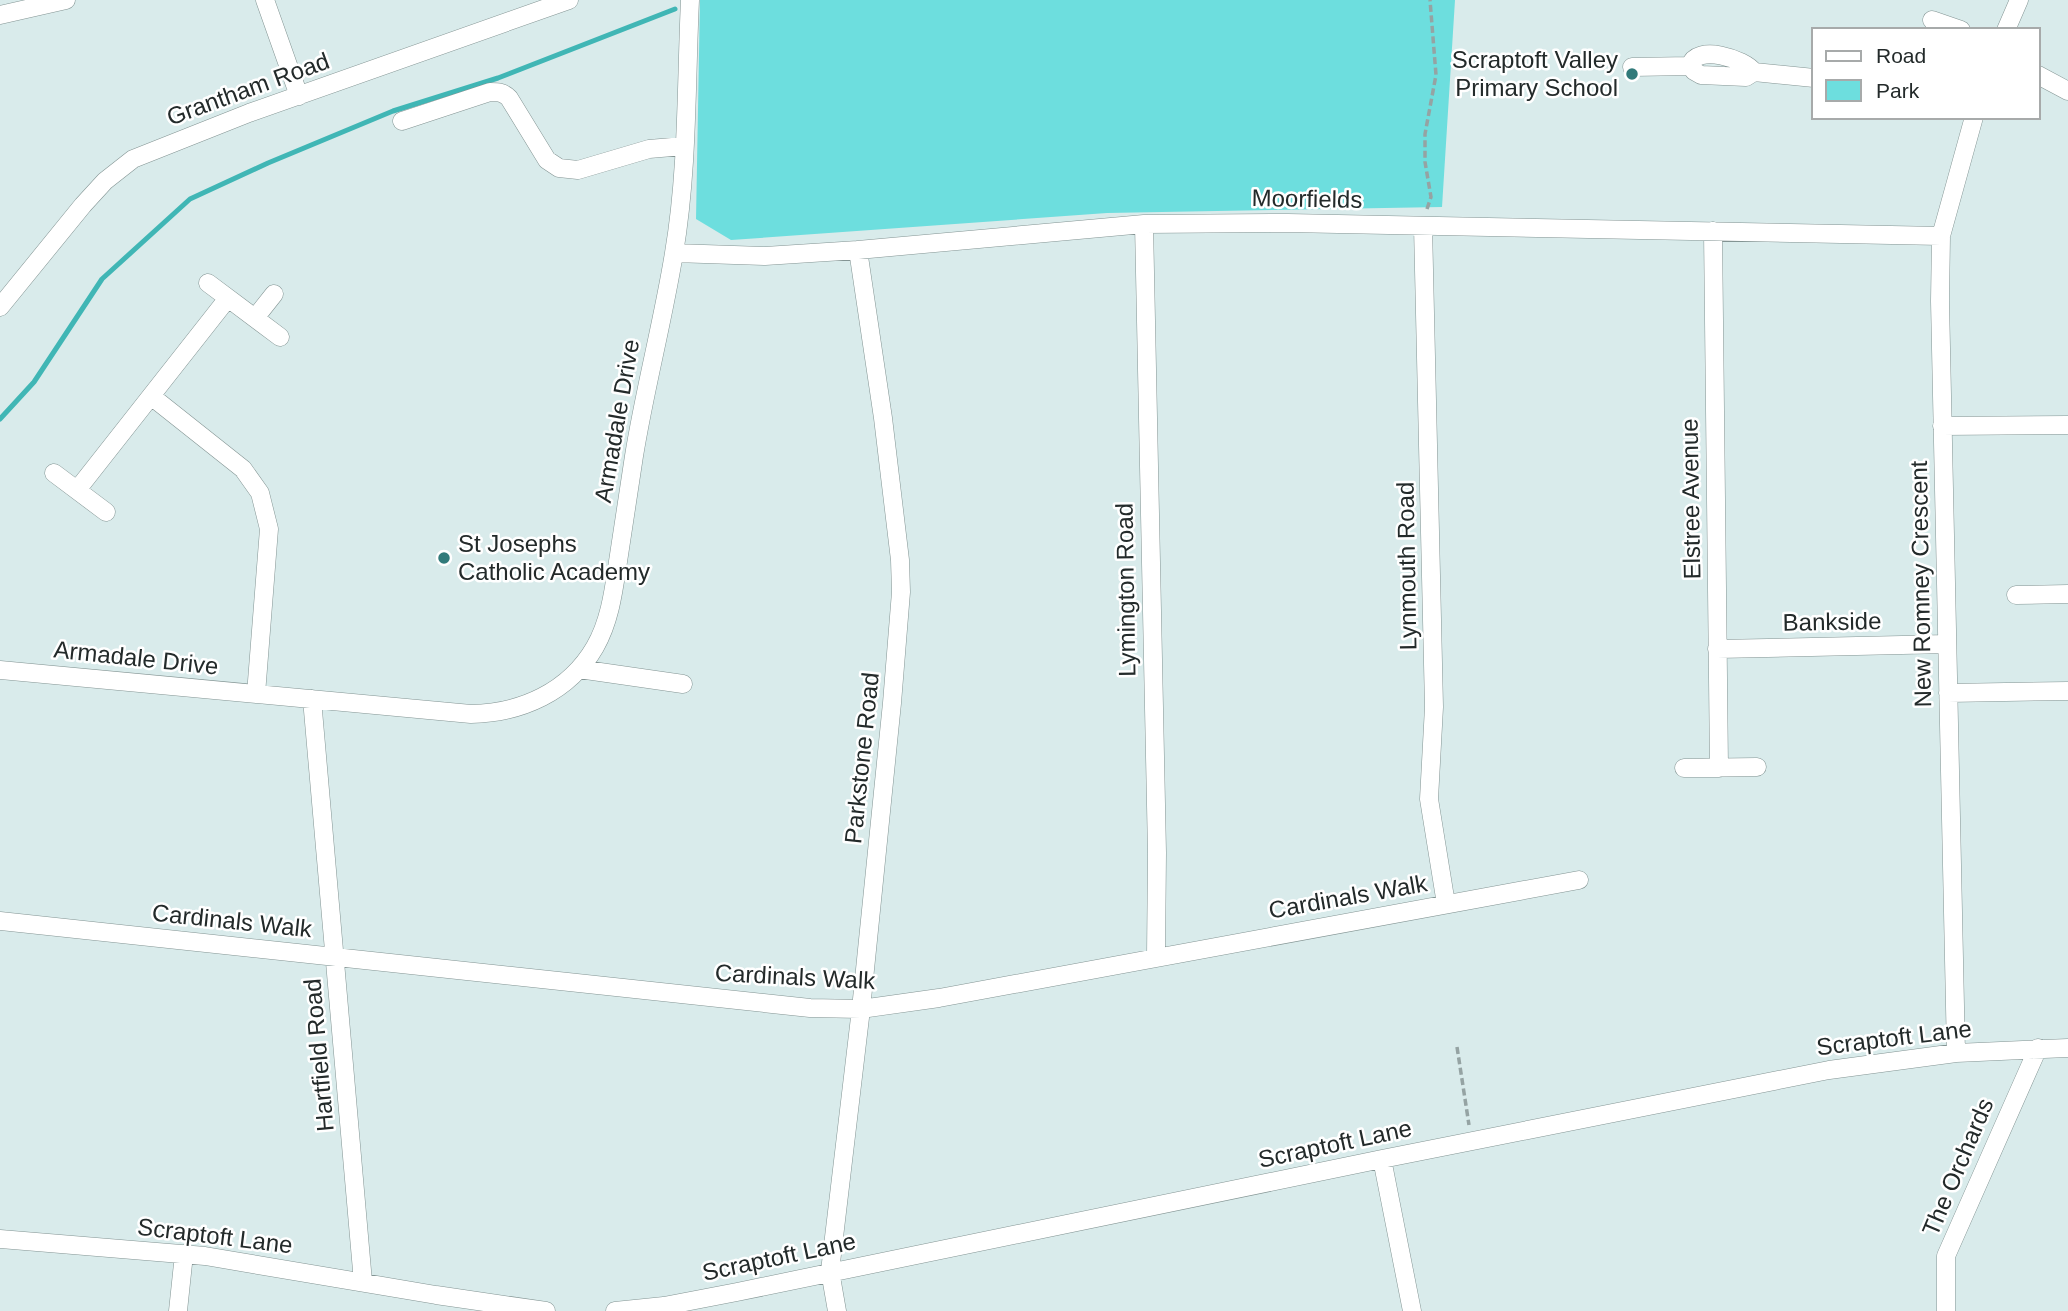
<svg xmlns="http://www.w3.org/2000/svg" width="2068" height="1311" font-family="Arial,sans-serif">
<style>
.green{fill:#6ddede}
.lines{fill:none;stroke-linecap:round;stroke-linejoin:round}
.stream{stroke:#40b6b5;stroke-width:5}
.minor-casing{stroke:#839493;stroke-width:19}
.path{stroke:#95a3a3;stroke-width:3.5;stroke-dasharray:7 3.5;stroke-linecap:butt}
.minor{stroke:#fff;stroke-width:18}
.poi-dot{fill:#317a7a;stroke:#fff;stroke-width:2.5}
.labels{text-anchor:middle;stroke-width:5;stroke-linejoin:round;paint-order:stroke}
.poi-label{font-size:24px;fill:#232a2a;stroke:#fff;text-anchor:end}
.street-label{font-size:24px;fill:#232a2a;stroke:#fff}
</style>
<rect width="100%" height="100%" fill="#d9ebeb"/>
<!-- green -->
<path class="green" d="M 700,0 L 1455,0 L 1442,207 L 1107,213 L 731,240 L 696,219 Z"/>
<g class="lines">
<!-- stream -->
<path class="stream" d="M 0,419 L 34,382 L 102,279 L 190,199 L 268,163 L 393,111 L 498,78 L 675,9"/>
<!-- minor casing -->
<g class="minor-casing">
<path id="minor" d="M 265,0 L 299,96
M 0,15 L 66,0
M 1932,20 L 1961,30
M 2006,30 L 2019,0
M 1690,66 C 1696,43 1745,59 1754,72
M 1632,67 L 1690,66 L 1694,71 L 1701,75 L 1746,77 L 1754,72 L 1814,78
M 2038,75 L 2068,91
M 402,121 L 490,92 C 498,92 503,92 509,98 L 547,160 L 559,168 L 578,170 L 649,149 L 684,146
M 1144,224 L 1157,853 L 1156,956
M 1423,226 L 1434,707 L 1429,799 L 1446,904
M 1713,231 L 1719,768
M 674,253 L 765,256 L 858,250 L 1144,224 L 1288,223 L 1941,236
M 208,283 L 280,337
M 0,307 L 83,205 L 105,181 L 133,159 L 249,113 L 569,0
M 255,318 L 274,294
M 151,396 L 243,469 L 260,493 L 269,529 L 256,694
M 1942,426 L 2068,425
M 54,473 L 106,512
M 77,490 L 228,298
M 2016,595 L 2068,594
M 1717,649 L 1947,644
M 579,669 L 683,684
M 0,670 L 471,714 C 521,713 569,692 595,647 C 611,619 614,587 619,555 C 624,522 629,489 634,456 C 645,388 663,321 674,253 C 688,170 686,84 690,0
M 1948,693 L 2068,691
M 312,699 L 363,1282
M 1684,768 L 1757,767
M 0,921 L 810,1008 L 861,1009 L 939,998 L 1579,880
M 1956,1053 L 1940,301 L 1941,236 L 1974,117
M 1382,1159 L 1412,1311
M 0,1239 L 205,1256 L 436,1295 L 546,1311
M 178,1311 L 184,1254
M 615,1311 L 664,1306 L 737,1292 L 1382,1159 L 1829,1070 L 1956,1053 L 2068,1048
M 837,1311 L 830,1271 L 861,1009 L 892,703 L 901,592 L 900,560 L 883,418 L 858,250
M 1946,1311 L 1946,1256 L 2038,1048"/>
</g>
<!-- path -->
<path class="path" d="M 1427,209 L 1431,197 L 1425,162 L 1425,134 L 1436,75 L 1430,0
M 1457,1047 L 1469,1125"/>
<!-- minor -->
<use href="#minor" class="minor"/>
</g>
<!-- markers -->
<g class="poi-dot">
<circle cx="1632" cy="74" r="7"/>
<circle cx="444" cy="558" r="7"/>
</g>
<g class="labels">
<!-- poi labels -->
<g class="poi-label">
<text x="1618" y="68">Scraptoft Valley<tspan x="1618" dy="28">Primary School</tspan></text>
<text x="458" y="552" text-anchor="start">St Josephs<tspan x="458" dy="28">Catholic Academy</tspan></text>
</g>
<!-- street labels -->
<g class="street-label">
<text transform="translate(248 89) rotate(-20)" y="8">Grantham Road</text>
<text transform="translate(1307 199) rotate(1)" y="8">Moorfields</text>
<text transform="translate(617 421) rotate(-80)" y="8">Armadale Drive</text>
<text transform="translate(1691 499) rotate(-91)" y="8">Elstree Avenue</text>
<text transform="translate(1407 566) rotate(-91)" y="8">Lynmouth Road</text>
<text transform="translate(1921 584) rotate(-91)" y="8">New Romney Crescent</text>
<text transform="translate(1126 590) rotate(-91)" y="8">Lymington Road</text>
<text transform="translate(1832 622) rotate(-1)" y="8">Bankside</text>
<text transform="translate(136 658) rotate(6)" y="8">Armadale Drive</text>
<text transform="translate(862 758) rotate(-84)" y="8">Parkstone Road</text>
<text transform="translate(1348 897) rotate(-10)" y="8">Cardinals Walk</text>
<text transform="translate(232 921) rotate(6)" y="8">Cardinals Walk</text>
<text transform="translate(795 977) rotate(3)" y="8">Cardinals Walk</text>
<text transform="translate(1894 1038) rotate(-7)" y="8">Scraptoft Lane</text>
<text transform="translate(319 1055) rotate(-95)" y="8">Hartfield Road</text>
<text transform="translate(1335 1144) rotate(-12)" y="8">Scraptoft Lane</text>
<text transform="translate(1958 1167) rotate(-67)" y="8">The Orchards</text>
<text transform="translate(215 1236) rotate(7)" y="8">Scraptoft Lane</text>
<text transform="translate(779 1257) rotate(-12)" y="8">Scraptoft Lane</text>
</g>
</g>
<!-- legend -->
<rect x="1812" y="28" width="228" height="91" fill="#ffffff" stroke="#a7aaaa" stroke-width="2"/>
<rect x="1826" y="51" width="35" height="10" fill="#ffffff" stroke="#a7aaaa" stroke-width="2"/>
<text x="1876" y="63" font-size="21" fill="#232a2a">Road</text>
<rect x="1826" y="80" width="35" height="21" fill="#6ddede" stroke="#a7aaaa" stroke-width="2"/>
<text x="1876" y="98" font-size="21" fill="#232a2a">Park</text>
</svg>
